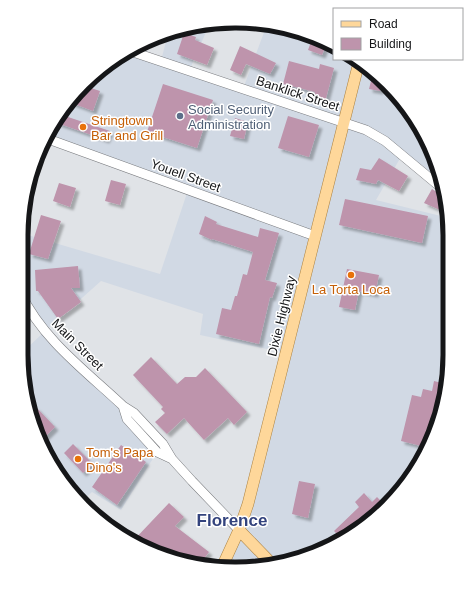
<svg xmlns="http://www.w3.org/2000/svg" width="471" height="590" font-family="Helvetica,sans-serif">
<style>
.built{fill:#d1d9e4}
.building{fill:#be94ac;filter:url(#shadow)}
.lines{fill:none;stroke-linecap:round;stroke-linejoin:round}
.minor-casing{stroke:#797b7f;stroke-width:10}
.major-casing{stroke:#ac8240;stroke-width:12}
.minor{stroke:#fff;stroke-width:9}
.major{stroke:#fed79a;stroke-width:11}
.service-dot{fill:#5c6f8a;stroke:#fff;stroke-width:1.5}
.food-dot{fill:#e8710a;stroke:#fff;stroke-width:1.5}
.labels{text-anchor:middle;stroke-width:3;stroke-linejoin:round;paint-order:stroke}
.street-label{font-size:13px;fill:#151618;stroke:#fff}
.service-label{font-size:13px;fill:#4e5e75;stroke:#fff;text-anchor:start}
.food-label{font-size:13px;fill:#c56008;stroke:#fff;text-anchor:start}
.district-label{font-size:17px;font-weight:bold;fill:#33437d;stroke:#fff}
.rim{fill:none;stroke:#151618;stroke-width:5}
</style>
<defs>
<filter id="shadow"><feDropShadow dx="3.5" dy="3.5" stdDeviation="1" flood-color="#0004"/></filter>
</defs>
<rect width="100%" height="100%" fill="#e0e3e7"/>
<!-- built -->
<path class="built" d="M 208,23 L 210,23 L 189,71 L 243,89 L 266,27 L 291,28 L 334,50 L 334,59 L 353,59 L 366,65 L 421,128 L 443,180 L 444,190 L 402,155 L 376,200 L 449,218 L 450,221 L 446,396 L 414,474 L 377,516 L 343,540 L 291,562 L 235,569 L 222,567 L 239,530 L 286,353 L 200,335 L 203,314 L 101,281 L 45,331 L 123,406 L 157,452 L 121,510 L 92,492 L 81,502 L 50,462 L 28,410 L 21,354 L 45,331 L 21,293 L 21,233 L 160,274 L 188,190 L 48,139 L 74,94 L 127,51 L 161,61 L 167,37 Z"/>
<!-- building -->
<path class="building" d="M 184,33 L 196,37 L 195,40 L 214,48 L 207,65 L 177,54 Z
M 312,39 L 326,45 L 322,55 L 308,50 Z
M 240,46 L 276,63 L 270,74 L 246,64 L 241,75 L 230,70 Z
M 289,61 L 319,69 L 320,64 L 334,68 L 325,102 L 313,99 L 315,92 L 283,84 Z
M 373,73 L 382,83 L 380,91 L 369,89 Z
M 163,84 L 213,100 L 197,148 L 147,132 Z
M 85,86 L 100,91 L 93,111 L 69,102 L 74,94 Z
M 62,115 L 110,131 L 106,140 L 57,123 Z
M 288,116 L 319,125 L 309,157 L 278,148 Z
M 235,118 L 248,122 L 244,139 L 230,136 Z
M 379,158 L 408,176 L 399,191 L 378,180 L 376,184 L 356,180 L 360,168 L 371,170 Z
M 111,180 L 126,184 L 120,205 L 105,201 Z
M 59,183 L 76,188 L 70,207 L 53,201 Z
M 432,189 L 446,198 L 446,201 L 440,210 L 424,203 Z
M 345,199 L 428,216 L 422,243 L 339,225 Z
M 41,215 L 61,221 L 48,259 L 29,254 Z
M 205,216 L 217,222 L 216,224 L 258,237 L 260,228 L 279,233 L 265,280 L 277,283 L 272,298 L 270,297 L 259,344 L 216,334 L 222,308 L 231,310 L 235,296 L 237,296 L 243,274 L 247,275 L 253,252 L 212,239 L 212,240 L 199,234 Z
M 78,266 L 80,288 L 71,288 L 81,302 L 58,319 L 38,291 L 36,291 L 35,270 Z
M 347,269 L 379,275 L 375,294 L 359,291 L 355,310 L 339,307 Z
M 151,357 L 177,384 L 185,377 L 196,377 L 205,368 L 247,412 L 234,425 L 228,418 L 204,440 L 184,418 L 167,434 L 155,422 L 165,413 L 161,409 L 163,407 L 133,375 Z
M 434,381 L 446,384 L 446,396 L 425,447 L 401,441 L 412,395 L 421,397 L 423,389 L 432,391 Z
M 36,407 L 55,427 L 41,441 L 30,413 Z
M 73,444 L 93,464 L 83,473 L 64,453 Z
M 121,445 L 146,462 L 117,505 L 92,487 Z
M 299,481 L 315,484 L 308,518 L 292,514 Z
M 364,493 L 372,502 L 377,497 L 386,506 L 377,516 L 343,540 L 334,531 L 359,507 L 355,502 Z
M 169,503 L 184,517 L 175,526 L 209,552 L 200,564 L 180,562 L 132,542 Z"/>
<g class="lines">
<!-- minor casing -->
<g class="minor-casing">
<path id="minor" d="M 127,50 L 366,130 L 385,141 L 444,190
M 48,139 L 315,236
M 21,294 C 43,340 87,372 123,406 L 134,413 L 163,444 L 172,459 L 192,481 L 239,530
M 123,406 L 127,419 L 157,452 L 172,459"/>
</g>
<!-- major casing -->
<g class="major-casing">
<path id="major" d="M 239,530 L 272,564
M 222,567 L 239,530 L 248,504 L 359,62"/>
</g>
<!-- minor -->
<use href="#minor" class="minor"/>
<!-- major -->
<use href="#major" class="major"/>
</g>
<!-- markers -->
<circle class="service-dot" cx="180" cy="116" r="4"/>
<g class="food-dot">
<circle cx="83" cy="127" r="4"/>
<circle cx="351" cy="275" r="4"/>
<circle cx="78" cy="459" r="4"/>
</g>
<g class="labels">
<!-- street labels -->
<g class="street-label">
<text transform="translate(298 93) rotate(18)" y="5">Banklick Street</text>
<text transform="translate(186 175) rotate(20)" y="5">Youell Street</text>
<text transform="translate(281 316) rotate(-76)" y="5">Dixie Highway</text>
<text transform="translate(78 344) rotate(45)" y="5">Main Street</text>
</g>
<!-- service labels -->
<g class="service-label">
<text x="188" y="114">Social Security<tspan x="188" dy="15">Administration</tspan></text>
</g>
<!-- food labels -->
<g class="food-label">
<text x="91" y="125">Stringtown<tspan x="91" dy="15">Bar and Grill</tspan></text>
<text x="351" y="294" text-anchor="middle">La Torta Loca</text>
<text x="86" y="457">Tom's Papa<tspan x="86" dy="15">Dino's</tspan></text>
</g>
<!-- district labels -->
<g class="district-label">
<text x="232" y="526">Florence</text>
</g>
</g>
<!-- crop -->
<path d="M0 0H471V590H0ZM235 28H236A207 207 0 0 1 443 235V355A207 207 0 0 1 236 562H235A207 207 0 0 1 28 355V235A207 207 0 0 1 235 28Z" fill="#fff" fill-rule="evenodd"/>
<path class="rim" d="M235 28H236A207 207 0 0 1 443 235V355A207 207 0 0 1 236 562H235A207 207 0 0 1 28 355V235A207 207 0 0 1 235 28Z"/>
<!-- legend -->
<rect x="333" y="8" width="130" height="52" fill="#ffffff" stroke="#a1a2a3"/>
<rect x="341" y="21" width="20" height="6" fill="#fed79a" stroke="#a1a2a3"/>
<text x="369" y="28" font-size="12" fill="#151618">Road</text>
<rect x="341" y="38" width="20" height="12" fill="#be94ac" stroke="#a1a2a3"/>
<text x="369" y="48" font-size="12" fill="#151618">Building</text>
</svg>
